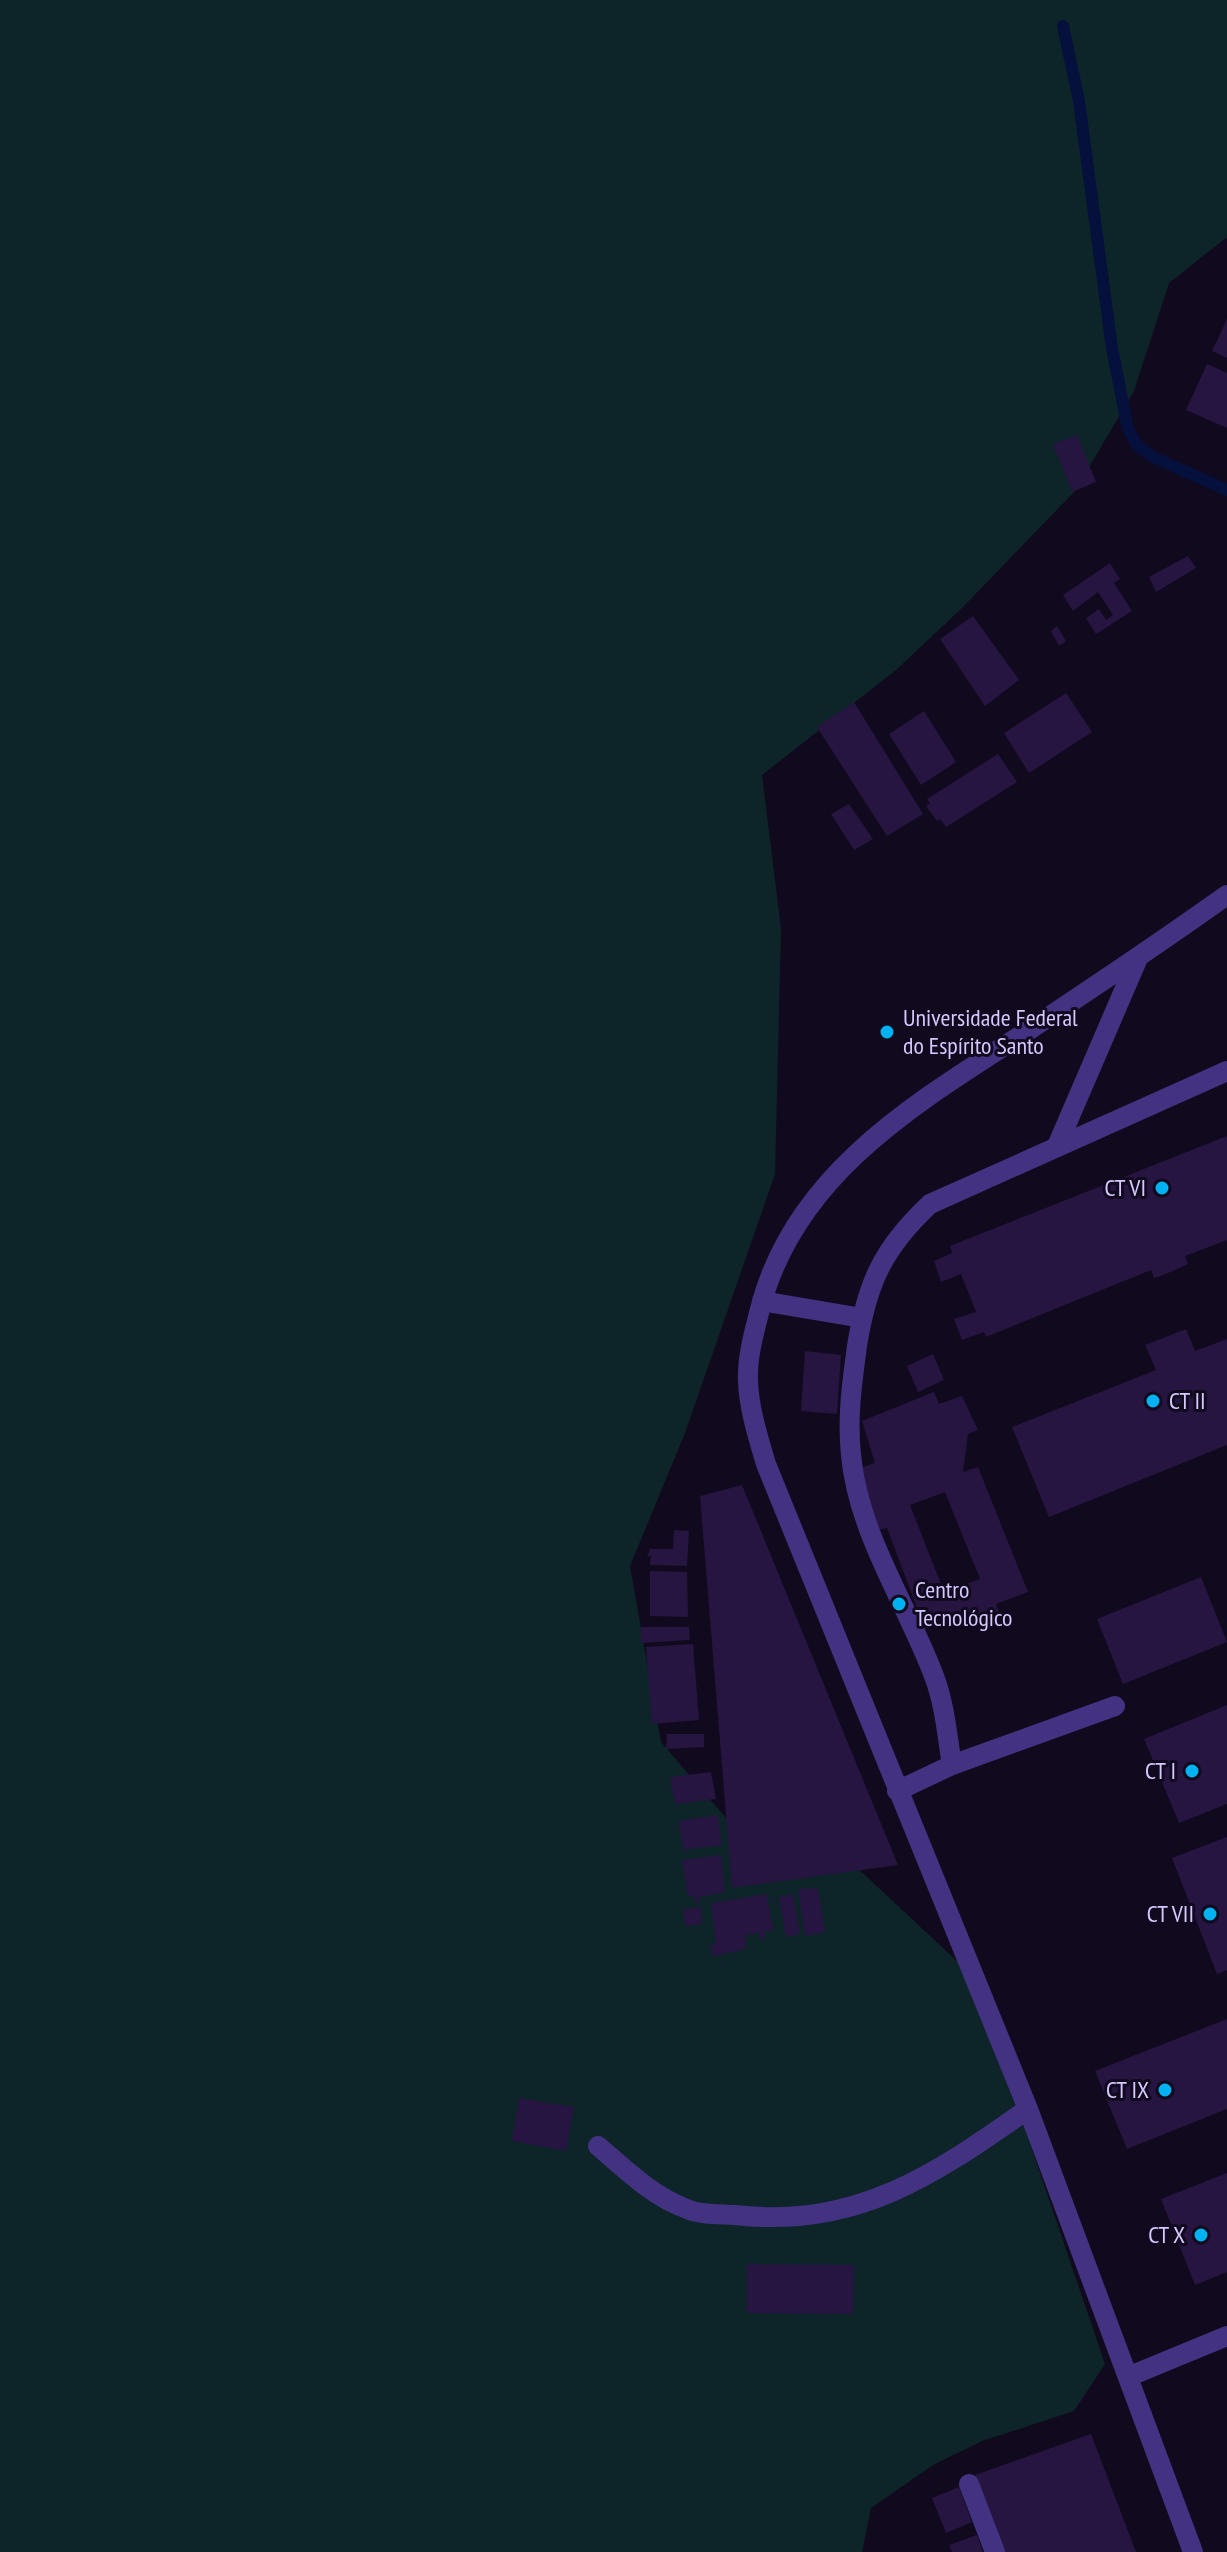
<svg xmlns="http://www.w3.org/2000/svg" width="1227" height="2552" font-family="'PT Sans Narrow',sans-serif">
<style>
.green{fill:#0d2528}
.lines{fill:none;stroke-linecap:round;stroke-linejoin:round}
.stream{stroke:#05103c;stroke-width:12}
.building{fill:#251540;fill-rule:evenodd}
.minor{stroke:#423281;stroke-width:20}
.poi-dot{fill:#00b2f2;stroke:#110a1e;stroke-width:3}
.labels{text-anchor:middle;stroke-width:6;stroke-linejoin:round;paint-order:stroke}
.poi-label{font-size:24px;fill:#d7c7ff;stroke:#110a1e;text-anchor:end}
</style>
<rect width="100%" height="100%" fill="#110a1e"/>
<!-- green -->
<path class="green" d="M 0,0 L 1227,0 L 1227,237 L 1169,283 L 1134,391 L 1075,491 L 962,608 L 896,670 L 762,775 L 781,929 L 775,1174 L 685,1433 L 630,1566 L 661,1742 L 750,1846 L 852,1863 L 973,1976 L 1105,2364 L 1074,2411 L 982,2441 L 933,2465 L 871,2508 L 862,2552 L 0,2552 Z"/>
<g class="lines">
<!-- stream -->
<path class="stream" d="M 1063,26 L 1079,101 L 1112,348 L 1128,429 L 1137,445 L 1153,457 L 1227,490"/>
</g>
<!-- building -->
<path class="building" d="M 1227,319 L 1227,358 L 1212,351 Z
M 1207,364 L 1227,373 L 1227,428 L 1186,410 Z
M 1077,435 L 1096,482 L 1072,492 L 1053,444 Z
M 1188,556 L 1196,568 L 1156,592 L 1149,577 Z
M 1110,563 L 1120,579 L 1114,583 L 1132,611 L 1096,634 L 1086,618 L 1099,609 L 1106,620 L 1113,615 L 1098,592 L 1073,611 L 1063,595 Z
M 973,616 L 1019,680 L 985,706 L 940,639 Z
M 1057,626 L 1066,641 L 1059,646 L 1051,631 Z
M 1066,693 L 1092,732 L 1029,773 L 1004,733 Z
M 854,702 L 923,814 L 887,836 L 817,727 Z
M 924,711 L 956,762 L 921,785 L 889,734 Z
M 998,754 L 1017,782 L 946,827 L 940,819 L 937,821 L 926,806 L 930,803 L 927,799 Z
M 849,804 L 873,839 L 854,850 L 831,814 Z
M 1227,1136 L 1227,1240 L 1185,1256 L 1188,1264 L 1166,1274 L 1154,1278 L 1151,1270 L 986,1337 L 984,1332 L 962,1340 L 954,1319 L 976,1312 L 961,1274 L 941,1282 L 934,1261 L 952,1253 L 950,1246 Z
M 1186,1329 L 1195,1351 L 1227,1339 L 1227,1445 L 1049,1517 L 1012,1427 L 1156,1370 L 1145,1345 Z
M 805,1351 L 841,1355 L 837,1414 L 801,1411 Z
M 933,1354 L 944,1380 L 918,1392 L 907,1366 Z
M 934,1392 L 939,1404 L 962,1396 L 978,1430 L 968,1434 L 963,1472 L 978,1467 L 1028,1592 L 996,1604 L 999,1612 L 954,1628 L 951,1619 L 925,1629 L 887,1528 L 879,1530 L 858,1469 L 875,1463 L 862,1421 ZM 945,1492 L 980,1579 L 944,1592 L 910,1505 Z
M 742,1485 L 898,1865 L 732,1888 L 700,1496 Z
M 674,1530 L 689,1531 L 687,1566 L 650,1565 L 651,1555 L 647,1558 L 650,1549 L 673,1549 Z
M 650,1571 L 687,1572 L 688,1617 L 650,1616 Z
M 1201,1577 L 1227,1642 L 1123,1684 L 1097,1619 Z
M 641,1627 L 689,1627 L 690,1640 L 641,1643 Z
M 693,1644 L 699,1720 L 652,1724 L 646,1647 Z
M 1227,1705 L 1227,1804 L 1179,1823 L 1144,1739 Z
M 667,1734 L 704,1734 L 704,1747 L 666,1749 Z
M 711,1772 L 716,1799 L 675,1804 L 670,1777 Z
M 718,1815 L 722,1845 L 683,1850 L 679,1821 Z
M 1227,1837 L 1227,1970 L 1217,1974 L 1172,1858 Z
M 721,1855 L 725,1892 L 699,1897 L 700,1901 L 695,1903 L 694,1895 L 688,1897 L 682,1860 Z
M 818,1888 L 825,1932 L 805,1936 L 798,1889 Z
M 767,1894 L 773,1931 L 765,1931 L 765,1938 L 760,1939 L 760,1933 L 745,1935 L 746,1949 L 713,1956 L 710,1945 L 716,1944 L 711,1903 Z
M 793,1894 L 800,1934 L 786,1937 L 779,1897 Z
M 701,1907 L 702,1924 L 685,1926 L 683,1909 Z
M 1227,2019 L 1227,2109 L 1127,2149 L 1095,2071 Z
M 519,2098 L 574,2107 L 566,2151 L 512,2141 Z
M 1227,2173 L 1227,2272 L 1195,2285 L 1161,2199 Z
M 747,2264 L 854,2265 L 853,2314 L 747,2313 Z
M 1091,2434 L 1136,2552 L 1003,2552 L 975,2475 Z
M 959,2487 L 972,2522 L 946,2533 L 932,2498 Z
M 977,2535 L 983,2552 L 952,2552 L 949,2545 Z"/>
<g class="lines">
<!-- minor -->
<path class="minor" d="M 1057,1146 L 1138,958
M 762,1301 L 862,1318
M 952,1765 C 947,1735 945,1705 934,1676 C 907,1604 858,1533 851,1455 C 847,1418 852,1383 857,1346 C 867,1283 883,1248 930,1204 L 1227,1071
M 897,1791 L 952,1765 L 1115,1706
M 598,2146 C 626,2170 652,2196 687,2209 C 700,2215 720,2214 735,2215 C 856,2229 934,2175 1028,2109
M 1130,2376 L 1227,2336
M 969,2484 L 995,2552
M 1193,2552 L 1028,2109 L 766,1464 C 758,1437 749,1409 748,1381 C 747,1357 754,1333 760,1309 C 794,1174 916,1103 1026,1032 C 1094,987 1161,942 1227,895"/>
</g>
<!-- markers -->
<g class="poi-dot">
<circle cx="887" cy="1032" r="8"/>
<circle cx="1162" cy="1188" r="8"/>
<circle cx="1153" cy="1401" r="8"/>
<circle cx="899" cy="1604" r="8"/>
<circle cx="1192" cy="1771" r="8"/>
<circle cx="1210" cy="1914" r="8"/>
<circle cx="1165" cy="2090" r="8"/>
<circle cx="1201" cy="2235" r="8"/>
</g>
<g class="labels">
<!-- poi labels -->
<g class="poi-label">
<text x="903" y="1026" text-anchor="start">Universidade Federal<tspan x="903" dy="28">do Espírito Santo</tspan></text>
<text x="1146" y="1196">CT VI</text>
<text x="1169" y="1409" text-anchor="start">CT II</text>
<text x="915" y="1598" text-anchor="start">Centro<tspan x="915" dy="28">Tecnológico</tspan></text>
<text x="1176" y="1779">CT I</text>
<text x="1194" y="1922">CT VII</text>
<text x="1149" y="2098">CT IX</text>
<text x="1185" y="2243">CT X</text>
</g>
</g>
</svg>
